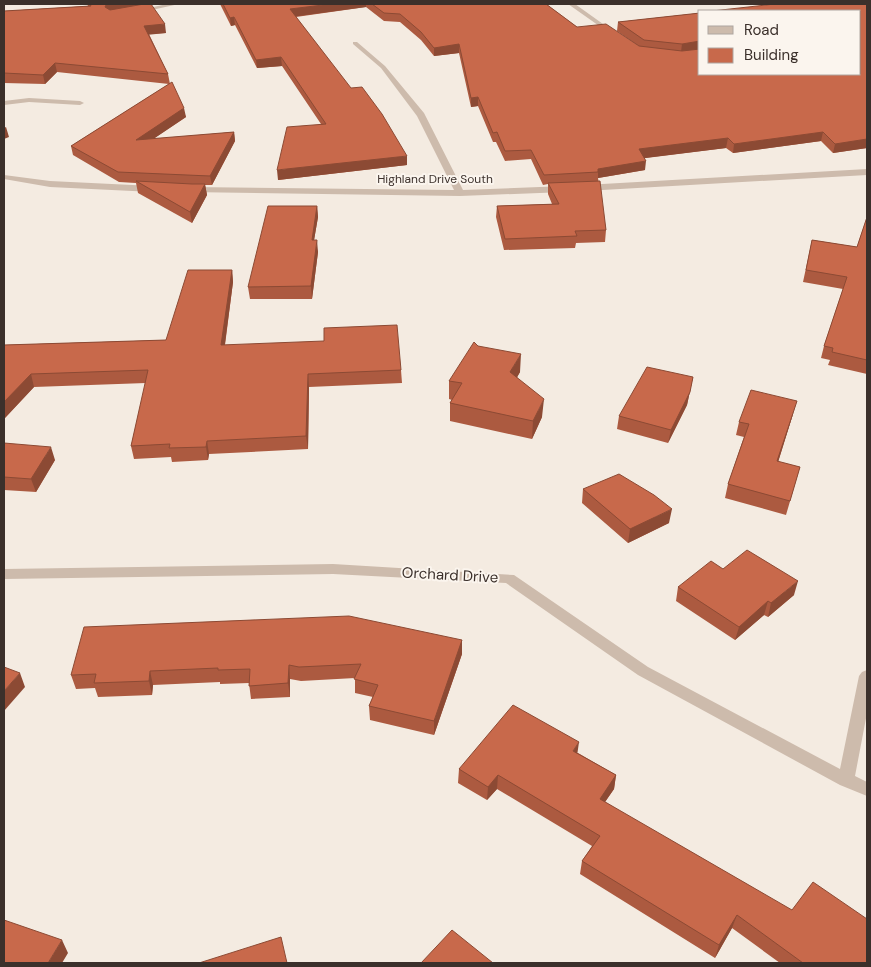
<svg xmlns="http://www.w3.org/2000/svg" width="871" height="967" font-family="'DM Sans',sans-serif">
<style>
.lines{fill:none;stroke-linecap:round;stroke-linejoin:round}
.street{fill:#cdbbac;fill-rule:evenodd}
.wall{fill:#ac5a40}
.shaded-wall{fill:#8c4a34}
.building{fill:#c8694b;stroke:#8c4a34}
.labels{text-anchor:middle;stroke-width:4;stroke-linejoin:round;paint-order:stroke}
.far-street-label{font-size:12px;fill:#3b302b;stroke:#fbf5ee}
.street-label{font-size:15px;fill:#3b302b;stroke:#fbf5ee}
</style>
<rect width="100%" height="100%" fill="#f4ebe1"/>
<g class="lines">
<!-- street -->
<path class="street" d="M 167,4 L 179,4 L 138,13 L 135,11 Z
M 568,4 L 575,4 L 617,34 L 612,35 Z
M 353,42 L 357,42 L 385,66 L 424,113 L 463,190 L 565,186 L 569,189 L 565,192 L 460,196 L 187,192 L 187,188 L 190,187 L 454,190 L 417,116 L 381,68 L 353,44 Z
M 29,98 L 80,101 L 84,103 L 80,105 L 29,102 L 4,105 L 4,101 Z
M 867,169 L 867,175 L 585,191 L 581,188 L 585,185 Z
M 4,175 L 50,181 L 153,186 L 157,189 L 153,192 L 50,187 L 4,179 Z
M 333,564 L 514,575 L 648,667 L 840,769 L 859,676 L 862,672 L 867,670 L 867,713 L 855,776 L 867,782 L 867,796 L 840,785 L 638,675 L 506,583 L 333,574 L 4,579 L 4,569 Z"/>
</g>
<!-- wall -->
<path class="wall" d="M 87,4 L 151,4 L 166,33 L 149,34 L 168,74 L 170,84 L 186,117 L 153,139 L 234,132 L 235,141 L 212,185 L 205,185 L 207,195 L 192,223 L 138,193 L 136,183 L 119,182 L 73,155 L 71,146 L 169,84 L 57,72 L 45,84 L 4,83 L 4,11 L 88,6 Z
M 220,4 L 546,4 L 577,27 L 640,47 L 617,31 L 618,22 L 700,13 L 700,74 L 867,4 L 867,148 L 833,153 L 821,141 L 733,153 L 726,148 L 644,158 L 645,170 L 598,178 L 606,230 L 605,242 L 576,243 L 575,248 L 504,250 L 496,217 L 497,206 L 552,204 L 548,194 L 548,184 L 543,185 L 531,159 L 505,161 L 496,142 L 493,142 L 478,106 L 471,107 L 459,53 L 434,56 L 421,40 L 400,22 L 384,21 L 366,7 L 296,17 L 407,165 L 278,180 L 321,124 L 282,66 L 257,68 L 235,25 L 231,26 Z
M 317,206 L 318,217 L 314,240 L 318,252 L 312,299 L 250,299 L 248,287 Z
M 867,217 L 867,374 L 828,365 L 830,360 L 821,358 L 824,346 L 843,289 L 803,282 L 812,240 L 857,247 Z
M 232,270 L 233,282 L 225,345 L 401,370 L 402,383 L 309,387 L 308,449 L 209,454 L 208,460 L 172,462 L 171,457 L 134,459 L 131,446 L 146,383 L 34,387 L 4,419 L 4,345 L 166,340 Z
M 478,346 L 520,372 L 517,377 L 542,417 L 532,439 L 450,421 L 450,403 L 452,400 L 449,399 L 449,381 Z
M 693,377 L 687,405 L 668,443 L 617,429 L 619,416 Z
M 793,414 L 778,462 L 800,467 L 786,515 L 725,498 L 728,484 L 744,437 L 736,435 L 739,422 Z
M 4,443 L 55,460 L 36,492 L 4,490 Z
M 583,489 L 669,523 L 628,543 L 582,503 Z
M 723,569 L 794,595 L 768,617 L 764,615 L 735,640 L 676,601 L 678,587 Z
M 462,640 L 462,654 L 434,735 L 370,720 L 369,706 L 373,697 L 355,693 L 355,678 L 301,681 L 290,679 L 290,697 L 251,699 L 249,683 L 220,684 L 220,682 L 153,685 L 152,695 L 98,697 L 95,688 L 76,689 L 71,675 Z
M 578,753 L 616,775 L 614,789 L 605,802 L 867,963 L 780,963 L 732,928 L 715,958 L 580,874 L 582,861 L 592,846 L 497,789 L 487,800 L 458,783 L 459,769 Z"/>
<!-- shaded-wall -->
<path class="shaded-wall" d="M 111,4 L 147,4 L 108,13 L 105,7 L 106,5 Z
M 331,4 L 366,4 L 366,7 L 291,17 L 290,9 Z
M 234,17 L 235,25 L 231,26 L 230,18 Z
M 165,24 L 166,33 L 146,35 L 144,26 Z
M 700,41 L 700,49 L 681,52 L 682,44 Z
M 459,44 L 459,53 L 434,56 L 434,48 Z
M 281,57 L 282,66 L 257,68 L 256,60 Z
M 55,63 L 57,72 L 45,84 L 43,75 Z
M 478,97 L 478,106 L 471,107 L 471,98 Z
M 184,108 L 186,117 L 137,150 L 136,140 Z
M 6,127 L 9,137 L 4,139 L 4,128 Z
M 234,132 L 235,141 L 212,185 L 210,176 Z
M 823,132 L 821,141 L 733,153 L 734,144 Z
M 728,138 L 726,148 L 638,159 L 639,149 Z
M 867,139 L 867,148 L 833,153 L 835,144 Z
M 407,156 L 407,165 L 278,180 L 277,170 Z
M 646,161 L 645,170 L 598,178 L 598,169 Z
M 205,184 L 207,195 L 192,223 L 190,212 Z
M 317,206 L 318,217 L 312,252 L 312,240 Z
M 317,240 L 318,252 L 312,299 L 311,286 Z
M 232,270 L 233,282 L 223,358 L 221,345 Z
M 521,354 L 520,372 L 510,390 L 510,372 Z
M 31,374 L 34,387 L 4,419 L 4,402 Z
M 308,374 L 309,387 L 308,449 L 306,436 Z
M 693,377 L 687,405 L 668,443 L 671,430 Z
M 544,399 L 542,417 L 532,439 L 533,421 Z
M 797,401 L 793,414 L 774,475 L 777,461 Z
M 207,441 L 209,454 L 208,460 L 206,447 Z
M 51,447 L 55,460 L 36,492 L 31,479 Z
M 672,509 L 669,523 L 628,543 L 630,529 Z
M 798,581 L 794,595 L 768,617 L 771,603 Z
M 768,601 L 764,615 L 735,640 L 739,627 Z
M 462,640 L 462,654 L 434,735 L 434,721 Z
M 289,665 L 290,679 L 290,697 L 288,683 Z
M 150,671 L 153,685 L 152,695 L 149,681 Z
M 20,673 L 25,687 L 4,711 L 4,691 Z
M 579,742 L 577,756 L 573,751 Z
M 498,775 L 497,789 L 487,800 L 488,787 Z
M 616,775 L 614,789 L 598,812 L 600,799 Z
M 737,915 L 732,928 L 715,958 L 719,945 Z
M 62,940 L 68,953 L 62,963 L 48,963 Z"/>
<!-- building -->
<path class="building" d="M 90,4 L 111,4 L 106,5 L 105,7 L 110,10 L 144,4 L 151,4 L 165,24 L 144,26 L 168,74 L 55,63 L 43,75 L 4,73 L 4,11 L 91,6 Z
M 223,4 L 331,4 L 290,9 L 351,88 L 362,87 L 382,114 L 407,156 L 277,170 L 287,127 L 326,124 L 281,57 L 256,60 L 234,17 L 230,18 Z
M 372,4 L 546,4 L 577,27 L 606,24 L 639,46 L 682,51 L 700,49 L 700,74 L 860,74 L 860,11 L 712,11 L 775,4 L 867,4 L 867,139 L 835,144 L 823,132 L 734,144 L 728,138 L 639,149 L 646,161 L 598,169 L 598,172 L 544,175 L 531,150 L 505,151 L 497,132 L 493,133 L 478,97 L 471,98 L 459,44 L 434,48 L 421,32 L 400,14 L 384,13 Z
M 700,13 L 700,41 L 682,44 L 644,40 L 618,22 Z
M 172,82 L 184,108 L 136,140 L 234,132 L 210,176 L 118,172 L 71,146 Z
M 136,181 L 192,184 L 205,184 L 190,212 Z
M 600,181 L 606,230 L 575,231 L 577,236 L 505,239 L 497,206 L 559,204 L 548,183 Z
M 268,206 L 317,206 L 312,240 L 317,240 L 311,286 L 248,287 Z
M 867,217 L 867,360 L 832,352 L 833,348 L 824,346 L 847,277 L 806,270 L 812,240 L 857,247 Z
M 188,270 L 232,270 L 221,345 L 324,341 L 324,328 L 397,325 L 401,370 L 308,374 L 306,436 L 207,441 L 206,447 L 169,448 L 170,444 L 131,446 L 148,370 L 31,374 L 4,402 L 4,345 L 166,340 Z
M 474,342 L 478,346 L 521,354 L 510,372 L 544,399 L 533,421 L 450,403 L 462,383 L 449,381 Z
M 647,367 L 693,377 L 690,392 L 671,430 L 619,416 Z
M 751,390 L 797,401 L 777,461 L 800,467 L 790,501 L 728,484 L 749,424 L 739,422 Z
M 4,443 L 51,447 L 31,479 L 4,477 Z
M 619,474 L 654,495 L 672,509 L 630,529 L 583,489 Z
M 747,550 L 798,581 L 771,603 L 768,601 L 739,627 L 678,587 L 711,561 L 723,569 Z
M 349,616 L 462,640 L 434,721 L 369,706 L 378,685 L 354,679 L 361,664 L 299,667 L 289,665 L 288,683 L 249,686 L 250,669 L 218,670 L 218,668 L 150,671 L 149,681 L 94,683 L 96,674 L 71,675 L 84,627 Z
M 4,667 L 20,673 L 4,691 Z
M 513,705 L 579,742 L 573,751 L 616,775 L 600,799 L 792,910 L 813,882 L 867,919 L 867,963 L 803,963 L 737,915 L 719,945 L 582,861 L 600,836 L 498,775 L 488,787 L 459,769 Z
M 4,920 L 62,940 L 48,963 L 4,963 Z
M 452,930 L 493,963 L 421,963 Z
M 281,937 L 287,963 L 199,963 Z"/>
<g class="labels">
<!-- far-street labels -->
<g class="far-street-label">
<text x="435" y="183">Highland Drive South</text>
</g>
<!-- street labels -->
<g class="street-label">
<text transform="translate(450 575) rotate(3)" y="5">Orchard Drive</text>
</g>
</g>
<!-- border -->
<rect width="871" height="967" fill="none" stroke="#3b302b" stroke-width="10"/>
<!-- legend -->
<rect x="698" y="10" width="162" height="65" fill="#fbf5ee" stroke="#aea6a0"/>
<rect x="708" y="26" width="25" height="8" fill="#cdbbac" stroke="#aea6a0"/>
<text x="744" y="35" font-size="15" fill="#3b302b">Road</text>
<rect x="708" y="48" width="25" height="15" fill="#c8694b" stroke="#aea6a0"/>
<text x="744" y="60" font-size="15" fill="#3b302b">Building</text>
</svg>
